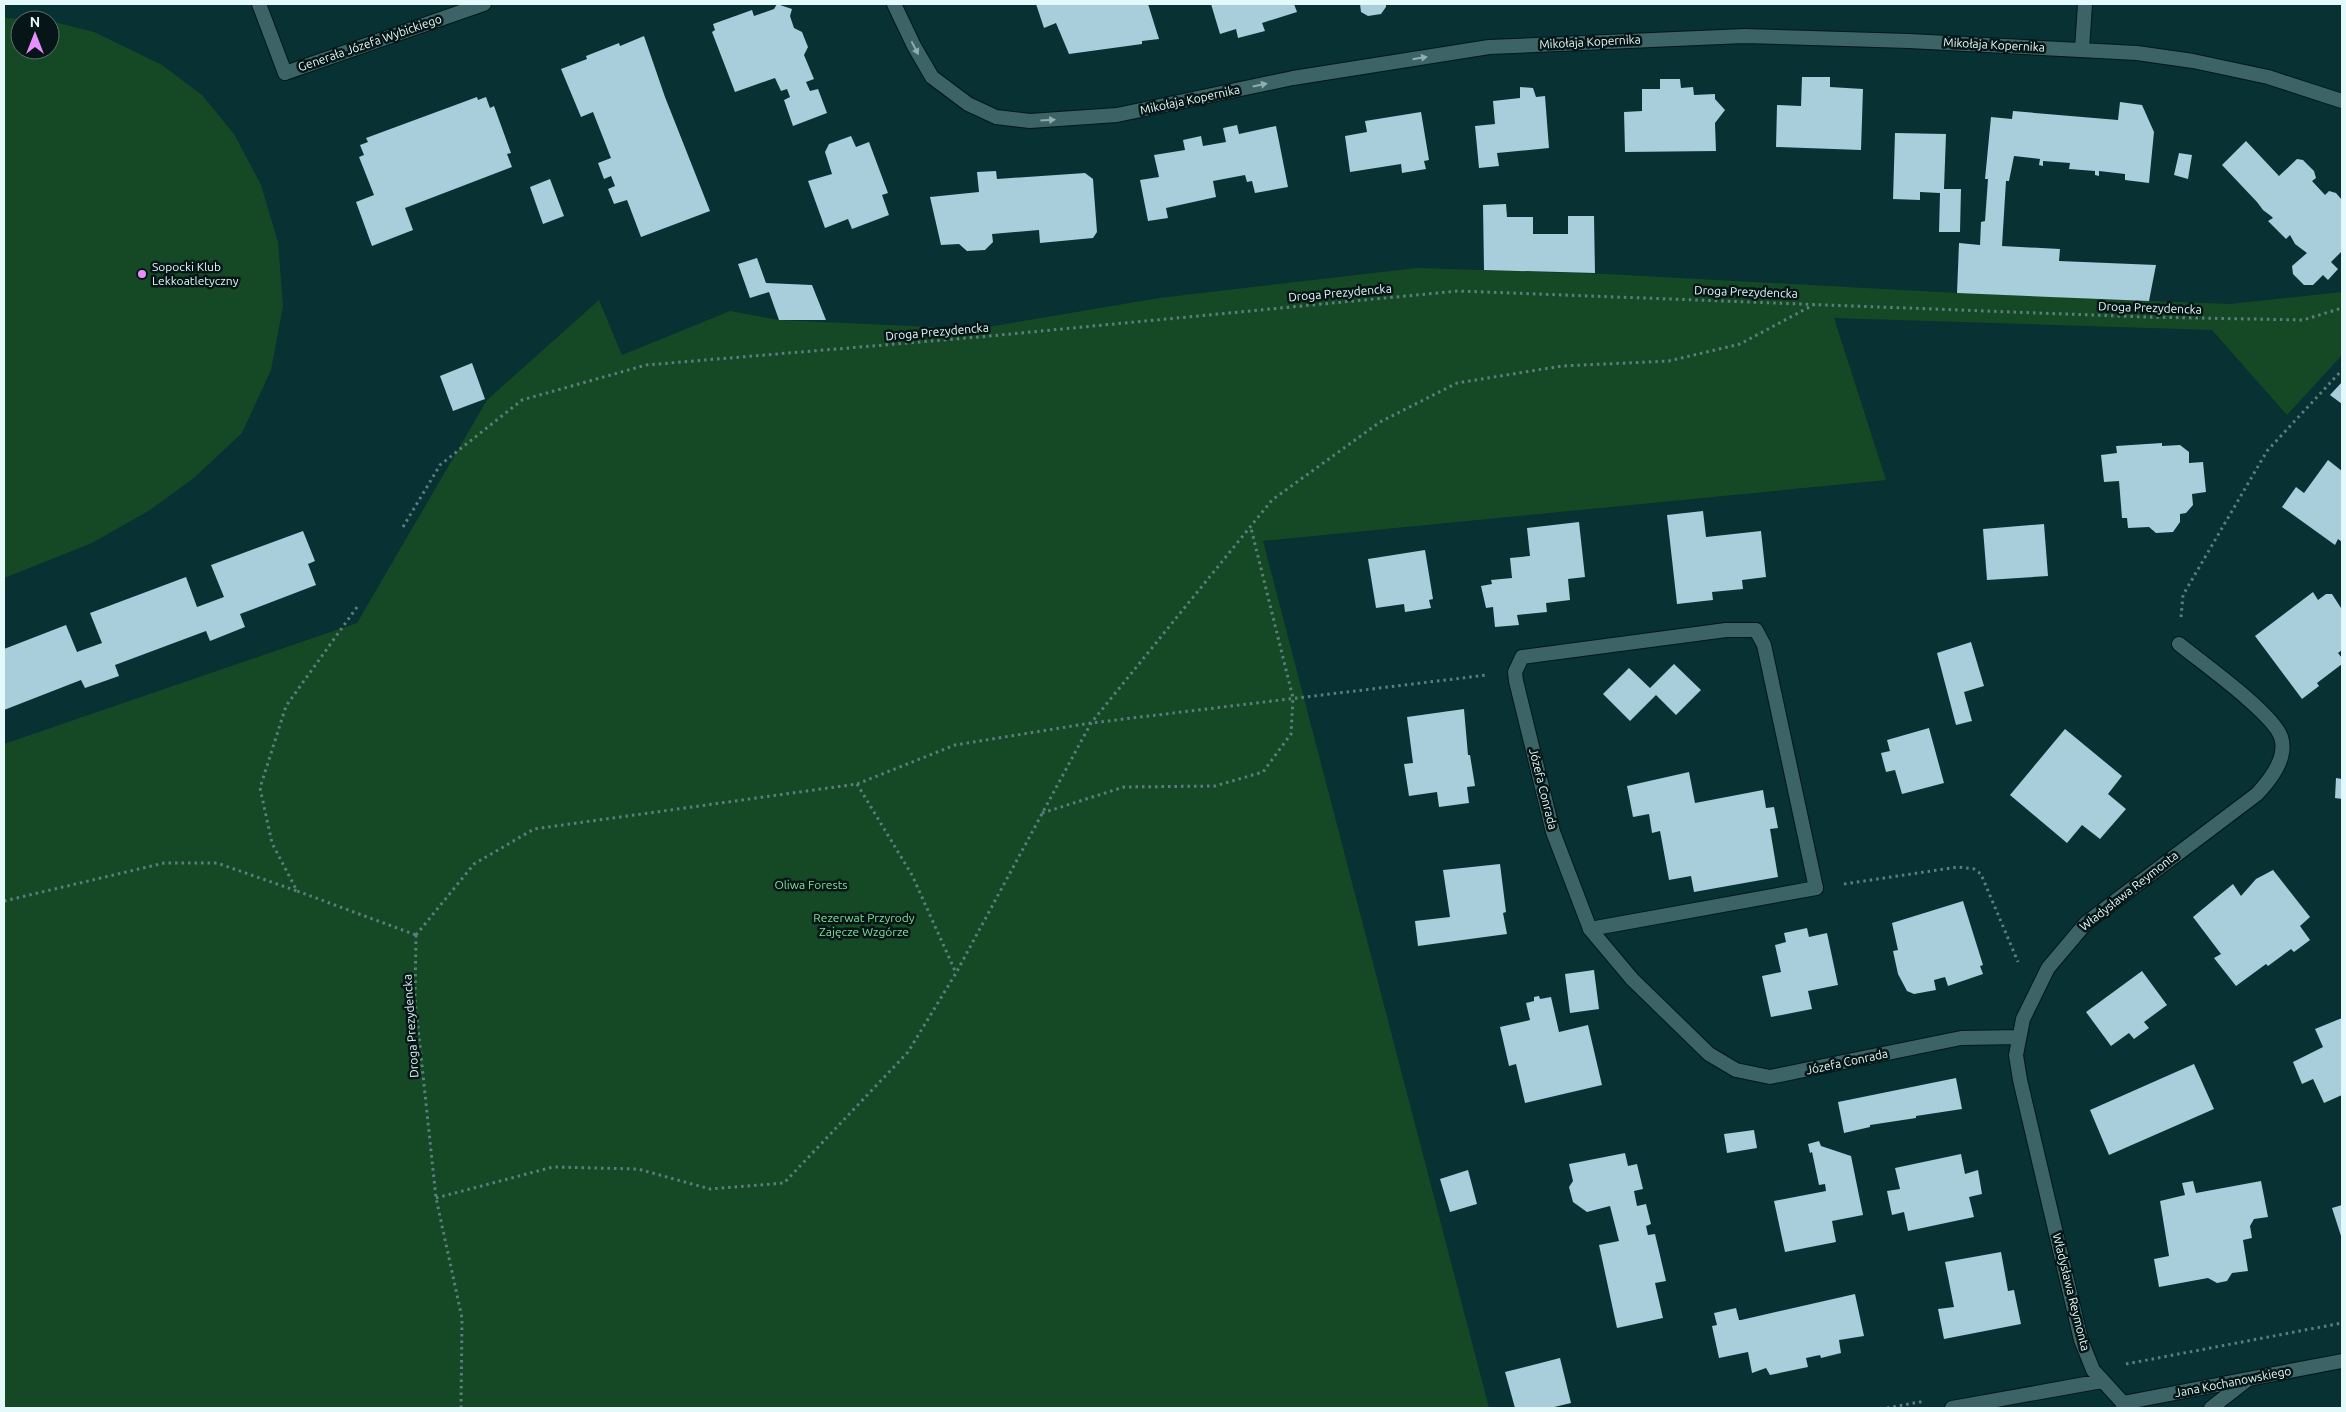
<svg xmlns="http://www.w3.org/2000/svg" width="2346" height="1412" font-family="Ubuntu,sans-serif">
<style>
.green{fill:#154925}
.building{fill:#a8cddb}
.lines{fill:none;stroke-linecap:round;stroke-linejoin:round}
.service-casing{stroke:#001819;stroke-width:16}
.minor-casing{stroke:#001819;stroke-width:16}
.path{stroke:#5c7e7f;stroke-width:3;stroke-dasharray:2.5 4;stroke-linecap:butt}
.service{stroke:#3c6365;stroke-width:14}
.minor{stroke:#3c6365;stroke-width:14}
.oneway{fill:#90aeaf}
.poi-dot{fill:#e98efe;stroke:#061617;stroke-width:2}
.labels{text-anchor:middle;stroke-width:5;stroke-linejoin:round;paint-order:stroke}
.street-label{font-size:12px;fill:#e4f9f9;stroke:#061617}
.poi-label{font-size:12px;fill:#e4f9f9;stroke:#061617;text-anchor:start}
.park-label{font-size:12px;fill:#81e097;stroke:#061617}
</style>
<rect width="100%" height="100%" fill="#073133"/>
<!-- green -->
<path class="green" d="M 4,18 L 44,20 L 20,20 L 20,50 L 50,50 L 50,21 L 94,32 L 162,65 L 202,95 L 234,134 L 261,185 L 278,242 L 283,306 L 271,370 L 242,433 L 195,477 L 150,510 L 92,543 L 4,578 Z
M 1417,268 L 1607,274 L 1957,293 L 2229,304 L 2342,292 L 2342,355 L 2287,415 L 2212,330 L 1834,318 L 1886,480 L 1263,541 L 1489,1408 L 4,1408 L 4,744 L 357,623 L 487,400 L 599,300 L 622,355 L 730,311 L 779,320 L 976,329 L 1159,298 Z"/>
<!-- building -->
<path class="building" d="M 777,4 L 792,9 L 790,16 L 794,28 L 802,32 L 808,47 L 804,55 L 814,79 L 806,82 L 810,91 L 818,89 L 827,113 L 793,126 L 784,100 L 790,97 L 787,89 L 781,91 L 775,78 L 735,92 L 712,32 L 715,30 L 713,24 L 752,10 L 754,16 L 774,9 Z
M 1036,4 L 1148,4 L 1159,39 L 1142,41 L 1142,44 L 1069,54 L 1056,23 L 1044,28 Z
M 1211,4 L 1294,4 L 1297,12 L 1262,23 L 1265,31 L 1238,38 L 1236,29 L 1220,34 Z
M 1360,4 L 1386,4 L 1386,7 L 1381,14 L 1368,16 L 1361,12 Z
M 644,36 L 665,97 L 710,211 L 641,237 L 627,200 L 614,204 L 608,189 L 615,186 L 611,176 L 604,179 L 598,163 L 611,158 L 593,112 L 581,117 L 561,69 L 587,59 L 586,56 L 619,43 L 620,46 Z
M 1802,77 L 1830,77 L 1830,87 L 1863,89 L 1861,150 L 1776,147 L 1777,105 L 1801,106 Z
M 1660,79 L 1680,79 L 1681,88 L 1693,87 L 1694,95 L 1715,94 L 1715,99 L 1725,110 L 1715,123 L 1716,151 L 1625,152 L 1624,112 L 1642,111 L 1642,89 L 1660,89 Z
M 1520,87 L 1533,88 L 1536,97 L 1545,96 L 1549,148 L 1497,153 L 1499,166 L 1479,168 L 1475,126 L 1495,124 L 1493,101 L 1520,98 Z
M 477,97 L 478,100 L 486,97 L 490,108 L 494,106 L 511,153 L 507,154 L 512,167 L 405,208 L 413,230 L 372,246 L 356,202 L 374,195 L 359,157 L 364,155 L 360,145 L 368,142 L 366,138 Z
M 2120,102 L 2142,105 L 2154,132 L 2149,183 L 2125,180 L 2125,174 L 2099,171 L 2099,176 L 2095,175 L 2095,171 L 2069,169 L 2070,163 L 2043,161 L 2043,166 L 2039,165 L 2040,159 L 2014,156 L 2009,181 L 2006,181 L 2002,246 L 2060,249 L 2059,261 L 2156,265 L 2149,301 L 1957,293 L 1959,243 L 1980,245 L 1981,222 L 1985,221 L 1988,179 L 1985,179 L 1991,117 L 2012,119 L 2013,111 L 2118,120 Z
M 1421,112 L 1429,160 L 1424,161 L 1426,169 L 1402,173 L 1401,164 L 1350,172 L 1345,136 L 1367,132 L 1365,121 Z
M 1237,125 L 1239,134 L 1276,126 L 1288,187 L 1255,193 L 1252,181 L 1247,182 L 1245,175 L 1213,181 L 1216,197 L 1166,208 L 1168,218 L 1148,221 L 1140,180 L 1159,177 L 1154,155 L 1185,150 L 1183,140 L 1201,136 L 1203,146 L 1226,142 L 1223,128 Z
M 1895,133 L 1946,134 L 1944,189 L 1961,189 L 1960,232 L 1939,232 L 1940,193 L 1920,192 L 1920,200 L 1893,199 Z
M 851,136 L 856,147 L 869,142 L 888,193 L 882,195 L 889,215 L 852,229 L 848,219 L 825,228 L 808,181 L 832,174 L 825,152 L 829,144 Z
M 2246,141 L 2279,176 L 2297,159 L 2303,160 L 2314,171 L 2316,178 L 2312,181 L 2325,195 L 2329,191 L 2336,193 L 2342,200 L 2342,251 L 2331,262 L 2338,269 L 2328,280 L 2323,275 L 2313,285 L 2304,285 L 2293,274 L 2292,266 L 2307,253 L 2295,244 L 2290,235 L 2286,239 L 2268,221 L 2273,218 L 2271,216 L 2263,210 L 2257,202 L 2222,165 Z
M 2179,153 L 2192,155 L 2188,179 L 2174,175 Z
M 996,171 L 997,179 L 1085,173 L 1093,179 L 1097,232 L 1093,238 L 1040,243 L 1039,230 L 992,234 L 993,242 L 985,250 L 967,251 L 959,244 L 941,245 L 930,197 L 979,192 L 977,172 Z
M 550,179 L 564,216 L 543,224 L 530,187 Z
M 1506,204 L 1507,217 L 1533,217 L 1533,234 L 1568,234 L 1568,216 L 1594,216 L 1595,273 L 1484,270 L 1483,205 Z
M 757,258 L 766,283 L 812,285 L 826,320 L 779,320 L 769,292 L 750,298 L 738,264 Z
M 472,363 L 485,399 L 453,411 L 440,376 Z
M 2342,382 L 2342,404 L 2330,395 Z
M 2162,443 L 2162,446 L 2180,445 L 2189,452 L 2189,463 L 2203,462 L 2206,492 L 2192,494 L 2193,505 L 2186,513 L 2180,514 L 2180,522 L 2173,532 L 2156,533 L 2149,527 L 2128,528 L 2127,518 L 2122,518 L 2119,481 L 2104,482 L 2101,455 L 2117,453 L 2116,446 Z
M 2328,460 L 2342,471 L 2342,542 L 2338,539 L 2335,545 L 2282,507 L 2296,487 L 2304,493 Z
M 1703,511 L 1706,537 L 1761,531 L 1766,577 L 1742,580 L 1743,589 L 1712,592 L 1713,600 L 1677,604 L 1667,515 Z
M 1579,522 L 1585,577 L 1568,579 L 1570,600 L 1546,603 L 1547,612 L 1517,615 L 1519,625 L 1495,627 L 1493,607 L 1486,608 L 1481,586 L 1492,584 L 1491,580 L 1512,578 L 1510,558 L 1530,556 L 1527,528 Z
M 2044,524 L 2048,576 L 1987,580 L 1983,529 Z
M 303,531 L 315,561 L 308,564 L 316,585 L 240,614 L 245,627 L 210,641 L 206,631 L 115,665 L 119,676 L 85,688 L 81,680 L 4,710 L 4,649 L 66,625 L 77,652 L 102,643 L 90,613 L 186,577 L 197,607 L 224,597 L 211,565 Z
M 1425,550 L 1433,599 L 1429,600 L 1431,608 L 1405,612 L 1404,604 L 1376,608 L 1368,559 Z
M 2313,592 L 2318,600 L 2326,594 L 2332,594 L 2341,608 L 2342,607 L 2342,650 L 2338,653 L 2342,658 L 2342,664 L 2317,683 L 2319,686 L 2302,699 L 2255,636 Z
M 1971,642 L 1984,686 L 1964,692 L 1972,721 L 1956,725 L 1937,653 Z
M 1674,664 L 1701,690 L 1676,715 L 1656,695 L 1630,721 L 1603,694 L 1629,668 L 1650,688 Z
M 1464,709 L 1468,755 L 1470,755 L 1475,786 L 1467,787 L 1469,803 L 1439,807 L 1437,792 L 1409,796 L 1404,764 L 1413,763 L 1407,717 Z
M 1929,728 L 1944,783 L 1902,794 L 1895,770 L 1886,772 L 1881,753 L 1890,751 L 1887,740 Z
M 2065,729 L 2122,776 L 2108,794 L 2126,809 L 2100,839 L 2082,825 L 2067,843 L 2010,795 Z
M 1689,772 L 1695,803 L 1763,790 L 1766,808 L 1774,807 L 1778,828 L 1770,829 L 1778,877 L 1694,892 L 1691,876 L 1669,880 L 1660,831 L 1652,833 L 1649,814 L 1633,817 L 1627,786 Z
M 2336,778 L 2342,779 L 2342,799 L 2335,798 Z
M 1500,864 L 1506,912 L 1503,913 L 1507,934 L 1418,946 L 1415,921 L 1450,917 L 1443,870 Z
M 2273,870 L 2310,917 L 2300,926 L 2310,940 L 2294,952 L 2291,949 L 2268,966 L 2266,964 L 2236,986 L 2214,958 L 2221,954 L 2193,917 L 2233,884 L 2241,896 L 2256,879 Z
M 1963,901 L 1983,965 L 1980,966 L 1983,974 L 1948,986 L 1945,977 L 1934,980 L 1936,990 L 1914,994 L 1907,991 L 1898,974 L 1893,951 L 1898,950 L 1892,923 Z
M 1807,928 L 1809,937 L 1827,933 L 1838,985 L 1808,991 L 1812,1009 L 1771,1017 L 1762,976 L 1781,972 L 1775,945 L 1786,942 L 1784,933 Z
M 1594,970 L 1599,1009 L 1570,1013 L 1565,974 Z
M 2142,971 L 2167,1005 L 2144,1022 L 2149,1028 L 2134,1039 L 2129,1033 L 2111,1046 L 2086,1012 Z
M 1539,996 L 1540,999 L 1551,997 L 1559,1032 L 1588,1025 L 1602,1085 L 1525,1103 L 1516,1064 L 1509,1066 L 1500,1027 L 1530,1020 L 1526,1003 L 1534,1001 L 1534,997 Z
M 2342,1018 L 2342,1095 L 2324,1103 L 2313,1079 L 2302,1084 L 2293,1062 L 2323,1047 L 2315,1029 Z
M 2194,1064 L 2214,1109 L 2109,1155 L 2090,1110 Z
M 1956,1078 L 1962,1109 L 1916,1116 L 1916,1118 L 1870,1125 L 1870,1127 L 1844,1133 L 1838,1102 Z
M 1754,1130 L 1757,1148 L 1727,1153 L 1724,1134 Z
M 1819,1141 L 1821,1146 L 1851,1156 L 1863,1215 L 1832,1221 L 1836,1242 L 1785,1252 L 1774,1201 L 1826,1191 L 1825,1184 L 1819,1185 L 1812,1152 L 1810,1153 L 1808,1144 Z
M 1625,1153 L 1628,1166 L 1637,1164 L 1643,1189 L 1634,1191 L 1637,1206 L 1646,1204 L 1651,1224 L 1646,1226 L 1648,1235 L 1655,1234 L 1666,1281 L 1655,1283 L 1663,1318 L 1617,1328 L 1599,1245 L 1619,1241 L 1610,1206 L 1587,1212 L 1573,1202 L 1569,1187 L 1573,1181 L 1569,1164 Z
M 1961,1154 L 1965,1174 L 1978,1170 L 1982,1194 L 1969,1197 L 1974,1217 L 1908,1231 L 1904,1212 L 1892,1215 L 1887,1191 L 1900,1189 L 1895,1168 Z
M 1468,1170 L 1477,1204 L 1450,1212 L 1440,1179 Z
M 2193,1181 L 2196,1193 L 2261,1181 L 2268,1217 L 2254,1219 L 2250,1226 L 2252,1238 L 2243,1240 L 2248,1271 L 2232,1273 L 2227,1281 L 2217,1283 L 2208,1278 L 2159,1287 L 2154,1259 L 2169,1256 L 2160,1201 L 2185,1195 L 2182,1183 Z
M 2342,1205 L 2342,1239 L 2332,1208 Z
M 2001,1252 L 2008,1291 L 2014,1290 L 2021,1324 L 1944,1339 L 1938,1309 L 1954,1307 L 1945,1262 Z
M 1855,1294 L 1864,1336 L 1839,1340 L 1841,1353 L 1821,1358 L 1820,1355 L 1806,1358 L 1808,1367 L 1770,1375 L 1766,1368 L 1752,1373 L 1748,1352 L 1719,1358 L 1712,1326 L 1717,1325 L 1714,1313 L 1736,1308 L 1739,1320 L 1741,1320 Z
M 1560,1358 L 1571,1403 L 1550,1408 L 1515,1408 L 1505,1372 Z"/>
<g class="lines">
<!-- service casing -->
<g class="service-casing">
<path id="service" d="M 259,4 L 285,73
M 1590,929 L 1816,888
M 2211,1408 L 2247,1380"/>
</g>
<!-- minor casing -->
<g class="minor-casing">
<path id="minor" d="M 894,4 L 914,46 L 932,77 L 968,104 L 996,117 L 1030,121 L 1117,115 L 1293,78 L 1489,47 L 1745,36 L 1909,41 L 2137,53 L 2193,61 L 2268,77 L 2342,101
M 2082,49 L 2085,4
M 285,73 L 484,4
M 1816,888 L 1764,645 L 1756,630 L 1726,630 L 1522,657 L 1515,672 L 1516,681 L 1553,832 L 1590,929 L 1632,979 L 1709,1054 L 1736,1070 L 1770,1077 L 1961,1038 L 2019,1037
M 2123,1403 L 2342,1361
M 1952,1408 L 2102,1381
M 2123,1408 L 2123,1403 L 2093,1370 L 2081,1340 L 2020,1080 L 2016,1055 L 2023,1019 L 2048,968 L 2086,923 L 2257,794 C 2270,780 2288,758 2281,737 C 2273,713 2201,662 2179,644"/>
</g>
<!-- path -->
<path class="path" d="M 403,527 L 440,465 L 522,400 L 646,365 L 979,337 L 1458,291 L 2144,317 L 2303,320 L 2342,308
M 357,607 L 286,706 L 260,788 L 272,843 L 297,891 L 416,935
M 2181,617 L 2183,595 L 2267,451 L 2342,370
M 857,784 L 912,875 L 956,973
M 1042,813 L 1124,787 L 1215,786 L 1263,772 L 1291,734 L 1293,698 L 1251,528
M 1844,884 L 1958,867 L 1974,869 L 1981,874 L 2018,962
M 4,901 L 164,863 L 217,863 L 297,891
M 416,935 L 474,864 L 534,829 L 857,784 L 955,745 L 1091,723 L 1487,675
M 416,935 L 415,999 L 436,1198 L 462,1318 L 461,1408
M 436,1198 L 553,1167 L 638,1169 L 710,1189 L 784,1183 L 908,1052 L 956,973 L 1091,723 L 1272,500 L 1380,422 L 1457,383 L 1562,366 L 1669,361 L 1740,344 L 1815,304
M 2126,1364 L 2342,1323
M 1887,1408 L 1925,1401"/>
<!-- service -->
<use href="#service" class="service"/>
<!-- minor -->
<use href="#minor" class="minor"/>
</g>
<!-- one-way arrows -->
<defs><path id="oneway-solid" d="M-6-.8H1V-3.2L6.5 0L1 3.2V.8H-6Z" transform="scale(1.25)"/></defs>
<g class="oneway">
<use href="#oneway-solid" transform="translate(915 48) rotate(62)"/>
<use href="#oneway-solid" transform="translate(1420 58) rotate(-9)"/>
<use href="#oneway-solid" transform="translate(1260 85) rotate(-12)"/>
<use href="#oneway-solid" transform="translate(1048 120) rotate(-4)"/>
</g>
<!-- markers -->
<circle class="poi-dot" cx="142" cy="274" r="5"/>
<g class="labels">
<!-- street labels -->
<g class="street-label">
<text transform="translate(1590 42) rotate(-3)" y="4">Mikołaja Kopernika</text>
<text transform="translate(370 43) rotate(-19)" y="4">Generała Józefa Wybickiego</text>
<text transform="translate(1994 45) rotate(3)" y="4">Mikołaja Kopernika</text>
<text transform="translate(1190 100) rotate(-12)" y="4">Mikołaja Kopernika</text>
<text transform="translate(1746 292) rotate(2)" y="4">Droga Prezydencka</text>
<text transform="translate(1340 293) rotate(-5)" y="4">Droga Prezydencka</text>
<text transform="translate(2150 308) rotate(2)" y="4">Droga Prezydencka</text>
<text transform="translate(937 332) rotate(-5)" y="4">Droga Prezydencka</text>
<text transform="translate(1543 789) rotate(76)" y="4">Józefa Conrada</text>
<text transform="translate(2129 891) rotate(-38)" y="4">Władysława Reymonta</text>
<text transform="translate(411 1026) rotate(-94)" y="4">Droga Prezydencka</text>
<text transform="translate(1847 1062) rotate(-12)" y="4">Józefa Conrada</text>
<text transform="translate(2071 1292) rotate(76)" y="4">Władysława Reymonta</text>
<text transform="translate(2233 1382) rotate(-11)" y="4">Jana Kochanowskiego</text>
</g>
<!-- poi labels -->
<g class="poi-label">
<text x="152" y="271">Sopocki Klub<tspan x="152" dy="14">Lekkoatletyczny</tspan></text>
</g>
<!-- park labels -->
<g class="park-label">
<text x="811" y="889">Oliwa Forests</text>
<text x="864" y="922">Rezerwat Przyrody<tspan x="864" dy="14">Zajęcze Wzgórze</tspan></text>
</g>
</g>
<!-- border -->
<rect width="2346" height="1412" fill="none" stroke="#e4f9f9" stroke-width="10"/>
<!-- north arrow -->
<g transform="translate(35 35)"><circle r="24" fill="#061617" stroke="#5f7171"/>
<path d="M0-4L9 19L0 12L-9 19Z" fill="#e98efe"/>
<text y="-8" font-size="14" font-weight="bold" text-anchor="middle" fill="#e4f9f9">N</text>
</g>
</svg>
